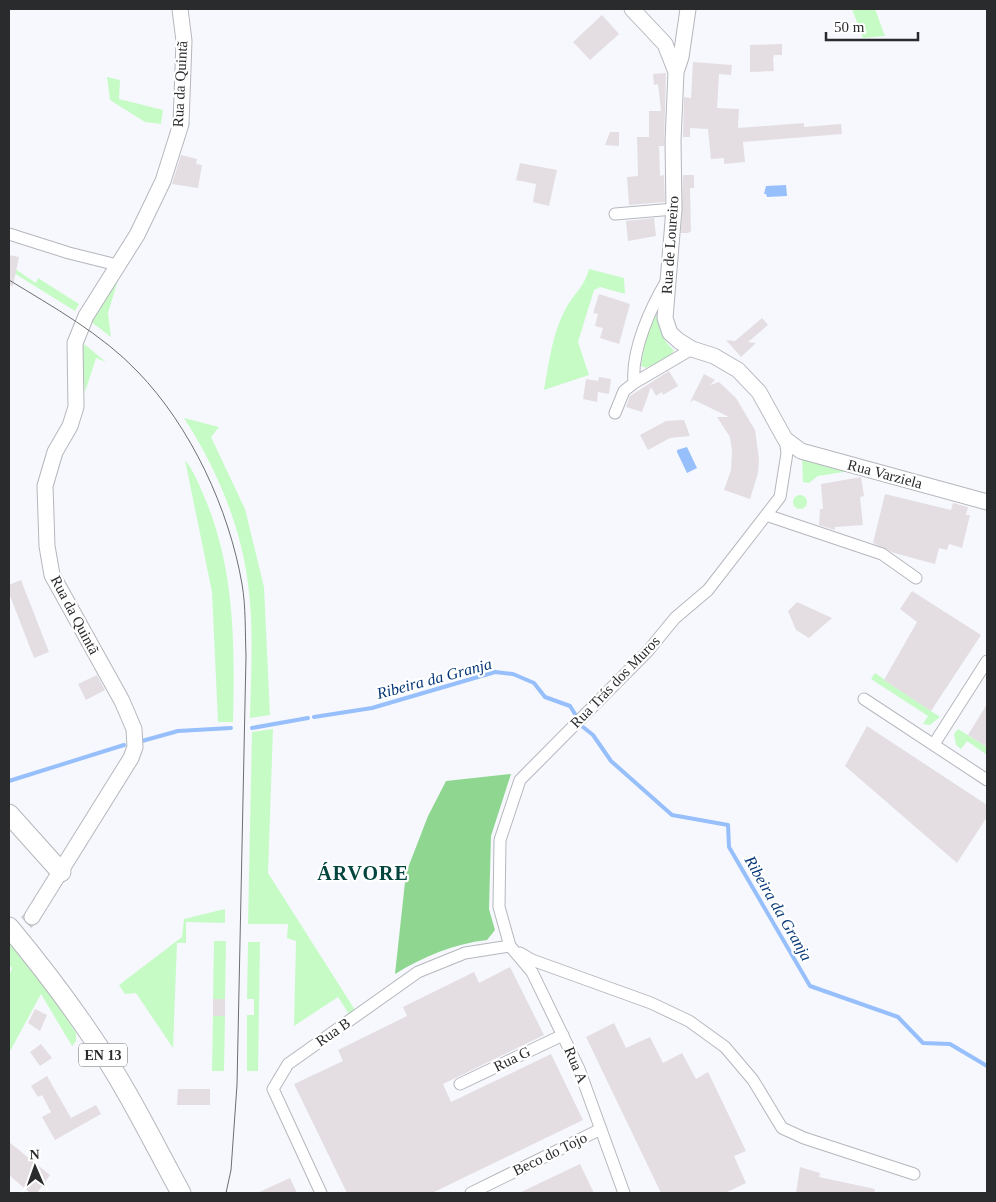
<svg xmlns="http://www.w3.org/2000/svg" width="996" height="1202" font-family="'Times New Roman',serif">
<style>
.green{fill:#c6fbc6}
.forest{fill:#8fd691}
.water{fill:#96bffb}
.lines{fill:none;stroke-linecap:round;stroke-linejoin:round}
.stream{stroke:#96bffb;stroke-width:4}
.building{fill:#e4dee2}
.tertiary-tunnel{stroke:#cdcfd4;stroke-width:15;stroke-dasharray:15 8;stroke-linecap:butt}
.minor-casing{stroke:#b5b7bd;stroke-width:13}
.tertiary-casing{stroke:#b5b7bd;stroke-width:17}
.primary-casing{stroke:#b5b7bd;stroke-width:21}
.minor{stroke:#fff;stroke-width:11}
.tertiary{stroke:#fff;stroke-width:15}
.primary{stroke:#fff;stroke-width:19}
.tram{stroke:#6d6e71;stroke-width:1}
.labels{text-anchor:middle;stroke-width:4.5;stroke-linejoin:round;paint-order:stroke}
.shield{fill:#fff;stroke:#6a6b6c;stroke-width:1}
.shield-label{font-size:14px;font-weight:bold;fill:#2a2b2d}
.street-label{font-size:15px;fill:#2a2b2d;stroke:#fff}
.water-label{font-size:16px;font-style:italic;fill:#043675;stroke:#fff}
.district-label{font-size:20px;font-weight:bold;letter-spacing:1px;fill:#02443e;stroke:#fff}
</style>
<rect width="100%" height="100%" fill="#f6f8fe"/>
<!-- green -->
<path class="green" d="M 852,9 L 875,9 L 885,36 L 863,38 Z
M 107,77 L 120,80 L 119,99 L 163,110 L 161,124 L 145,122 L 110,100 Z
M 9,265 L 36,283 L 38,278 L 79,304 L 75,311 L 9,270 Z
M 589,269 L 624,278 L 625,294 L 600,287 L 594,290 L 578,342 L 589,375 L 544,390 C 549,362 552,335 565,310 C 573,294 584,288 589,269 Z
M 121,270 L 108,313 L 111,337 L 90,321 Z
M 654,315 L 657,315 C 660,331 662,340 674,350 L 671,356 L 646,368 L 641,366 L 645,343 Z
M 84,344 L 106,362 L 96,358 L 85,392 L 81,355 Z
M 184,418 L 219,427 L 211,437 L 245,509 L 264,587 L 270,715 L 250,718 C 251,673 254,628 248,584 C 241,526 216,467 184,418 Z
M 802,459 L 844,466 L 844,472 L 818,476 L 809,483 L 803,482 Z
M 185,460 C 193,470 198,482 203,494 C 235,566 235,644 233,722 L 218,722 L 212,592 Z
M793 502a7 7 0 1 1 14 0a7 7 0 1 1-14 0Z
M 875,673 L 940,717 L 930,725 L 923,724 L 928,716 L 871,679 Z
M 273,729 L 268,873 L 355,1010 L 349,1014 L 338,997 L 294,1026 L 296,941 L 287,938 L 288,924 L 248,924 L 252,732 Z
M 958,729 L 987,747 L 987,755 L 967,741 L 961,749 L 956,745 L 954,734 Z
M 225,909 L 225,923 L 186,922 L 186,943 L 177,943 L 173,1048 L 136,993 L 125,994 L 119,985 L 182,937 L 184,919 Z
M 9,940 L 45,985 L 76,1033 L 76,1041 L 72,1046 L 41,994 L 9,1053 L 9,976 L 12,968 L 9,965 Z
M 214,941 L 226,941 L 225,999 L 213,999 Z
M 248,942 L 260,942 L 258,1071 L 247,1071 L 247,1015 L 254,1015 L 254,999 L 247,999 Z
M 213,1016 L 225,1016 L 224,1071 L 212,1071 Z"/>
<!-- forest -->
<path class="forest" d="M 511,774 L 491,836 L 489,909 L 495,930 L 487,940 C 454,944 424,956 395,974 L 406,873 L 428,816 L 446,781 Z"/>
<!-- water -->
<path class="water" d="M 786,185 L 787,196 L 767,197 L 766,194 L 764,194 L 766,186 Z
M 687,447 L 697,468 L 687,473 L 677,452 L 677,450 Z"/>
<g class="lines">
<!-- stream -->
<path class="stream" d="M 314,717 L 372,708 L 495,672 L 513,674 L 534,683 L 545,697 L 570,706 L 575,714
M 583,727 L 593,735 L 611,761 L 672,815 L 728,825 L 729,847 L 810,986 L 898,1017 L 923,1043 L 950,1044 L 987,1066
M 252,728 L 308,718
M 142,741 L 178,731 L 231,728
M 9,781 L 124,745"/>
</g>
<!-- building -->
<path class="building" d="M 602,15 L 619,34 L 590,60 L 573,42 Z
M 782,44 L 782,55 L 774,55 L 773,59 L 774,71 L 750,72 L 750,45 Z
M 693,62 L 732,65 L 731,75 L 719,74 L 717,108 L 739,109 L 738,128 L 804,123 L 804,127 L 841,124 L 842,134 L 743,142 L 745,162 L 724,164 L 724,158 L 711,159 L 708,129 L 690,128 L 690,137 L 683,137 L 684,97 L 691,98 Z
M 666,73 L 664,146 L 659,146 L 660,176 L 664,175 L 665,202 L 629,205 L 627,177 L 638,176 L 637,137 L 649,137 L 649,111 L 661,111 L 658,84 L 654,85 L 653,74 Z
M 610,132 L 619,132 L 619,146 L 605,145 Z
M 181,155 L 197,159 L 196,164 L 202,165 L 198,188 L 172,184 Z
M 520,163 L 557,170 L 549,206 L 533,202 L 536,184 L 516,180 Z
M 683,175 L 694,175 L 694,188 L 690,188 L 691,231 L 688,233 L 681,233 Z
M 654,218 L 656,236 L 628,241 L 626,221 Z
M 9,255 L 19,257 L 13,286 L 9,285 Z
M 599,294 L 630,304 L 619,344 L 600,338 L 603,328 L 595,326 L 598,314 L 593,313 Z
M 762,318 L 768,325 L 748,342 L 756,343 L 741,357 L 726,340 L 735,341 Z
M 669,371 L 678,386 L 663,395 L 662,392 L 656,396 L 651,387 L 642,412 L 626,407 L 630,396 Z
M 704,374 L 715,380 L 710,385 L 719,382 L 736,398 L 755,430 L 759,459 L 758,473 L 750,499 L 724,490 L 731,470 L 732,451 L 730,437 L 717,417 L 729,417 L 694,400 L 690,402 Z
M 599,377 L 611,379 L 609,394 L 598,392 L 597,402 L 583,399 L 586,379 L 598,381 Z
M 684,420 L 690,436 L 670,438 L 648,450 L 640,435 L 666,421 Z
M 861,477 L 864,496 L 860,497 L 863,525 L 835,527 L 835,530 L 819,525 L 820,509 L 823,509 L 821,484 Z
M 885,494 L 951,510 L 953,503 L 968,507 L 966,515 L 970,515 L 962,548 L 949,544 L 947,550 L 939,548 L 935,564 L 894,553 L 873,543 Z
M 21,580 L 49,652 L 34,658 L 9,593 L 9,585 Z
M 912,591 L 981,635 L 931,711 L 884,680 L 917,622 L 900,609 Z
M 797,602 L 832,618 L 809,638 L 796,630 L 788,611 Z
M 97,675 L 105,690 L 86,700 L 78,684 Z
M 987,704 L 987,747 L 968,735 Z
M 867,726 L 987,805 L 987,817 L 957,863 L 845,766 Z
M 510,967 L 544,1035 L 443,1084 L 451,1102 L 551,1054 L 583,1120 L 432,1193 L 347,1193 L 294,1084 L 343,1061 L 338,1050 L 407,1016 L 403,1007 L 474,972 L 479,983 Z
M 213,999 L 225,999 L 225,1016 L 213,1016 Z
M 35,1009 L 47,1015 L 40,1031 L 28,1023 Z
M 614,1023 L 626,1048 L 650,1037 L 663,1063 L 682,1053 L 696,1079 L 708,1072 L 746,1151 L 734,1156 L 746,1183 L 725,1193 L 661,1193 L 586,1037 Z
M 41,1044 L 52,1058 L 40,1066 L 30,1052 Z
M 47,1076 L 71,1118 L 96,1105 L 101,1114 L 55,1140 L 42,1117 L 51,1112 L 42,1095 L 38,1097 L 31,1086 Z
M 178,1089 L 210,1089 L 210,1105 L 177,1105 Z
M 9,1142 L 50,1175 L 37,1193 L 30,1193 L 9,1175 Z
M 580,1164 L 594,1193 L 519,1193 Z
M 800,1167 L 820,1173 L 819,1177 L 875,1189 L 874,1193 L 796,1193 Z
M 290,1178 L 297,1193 L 257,1193 Z"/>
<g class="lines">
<!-- tertiary-tunnel -->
<path class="tertiary-tunnel" d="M 9,938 L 32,917"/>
<!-- minor casing -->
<g class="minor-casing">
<path id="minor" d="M 615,214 L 674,209
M 9,234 L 69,253 L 117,265
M 634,383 C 631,350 651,307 667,280
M 615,413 L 624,391 L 634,383 L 692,349
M 766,515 L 882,554 L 916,578
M 864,699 L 987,780
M 934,744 L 987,661
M 520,953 L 532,960 L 651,1003 L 689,1021 L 725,1047 L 753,1080 L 782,1128 L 804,1138 L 914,1174
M 460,1084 L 563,1035
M 321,1193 L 273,1089 L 288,1064 L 418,972 L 465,953 L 510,946
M 471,1193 L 601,1129
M 624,1193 L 579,1069 L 532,972 L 510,946 L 499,907 L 500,840 L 520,780 L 648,651 L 675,618 L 708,590 L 780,497 L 787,453 L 785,439"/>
</g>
<!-- tertiary casing -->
<g class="tertiary-casing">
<path id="tertiary" d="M 632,9 L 665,44 L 676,72 L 673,141 L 674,209 L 665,318 L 670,333 L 679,341 L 692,349 L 714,356 L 738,370 L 759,392 L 785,439 L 801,451 L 987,502
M 676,72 L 681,57 L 688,9
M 32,917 L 131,758 L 135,747 L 134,729 L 122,701 L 52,575 L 47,546 L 45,486 L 55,452 L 70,426 L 76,407 L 75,343 L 86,316 L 137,235 L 163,181 L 181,124 L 184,41 L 180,9"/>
</g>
<!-- primary casing -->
<g class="primary-casing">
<path id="primary" d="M 9,814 L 61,872
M 9,927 C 39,963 68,1001 94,1040 C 127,1088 153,1142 181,1193"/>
</g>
<!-- minor -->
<use href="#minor" class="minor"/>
<!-- tertiary -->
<use href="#tertiary" class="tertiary"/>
<!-- primary -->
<use href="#primary" class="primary"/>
<!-- tram -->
<path class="tram" d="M 9,280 C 53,307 102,334 138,372 C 191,427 229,509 242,584 C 246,607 245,632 246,656 L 237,1085 L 231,1170 L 226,1193"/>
</g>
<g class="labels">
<!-- shield labels -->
<rect class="shield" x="79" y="1043.5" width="48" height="23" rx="4"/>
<g class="shield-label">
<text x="103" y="1060">EN 13</text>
</g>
<!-- street labels -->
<g class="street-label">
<text transform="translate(180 84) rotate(-87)" y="5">Rua da Quintã</text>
<text transform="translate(670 245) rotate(-86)" y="5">Rua de Loureiro</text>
<text transform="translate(885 474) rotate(15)" y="5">Rua Varziela</text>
<text transform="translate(75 615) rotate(62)" y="5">Rua da Quintã</text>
<text transform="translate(615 682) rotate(-46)" y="5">Rua Trás dos Muros</text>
<text transform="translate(333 1032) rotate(-35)" y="5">Rua B</text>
<text transform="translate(512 1059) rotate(-26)" y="5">Rua G</text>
<text transform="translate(576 1065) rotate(67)" y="5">Rua A</text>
<text transform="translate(550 1154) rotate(-26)" y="5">Beco do Tojo</text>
</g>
<!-- water labels -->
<g class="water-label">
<text transform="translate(434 678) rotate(-15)" y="6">Ribeira da Granja</text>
<text transform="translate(779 908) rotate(60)" y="6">Ribeira da Granja</text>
</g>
<!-- district labels -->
<g class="district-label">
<text x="363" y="880">ÁRVORE</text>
</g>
</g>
<!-- border -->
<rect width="996" height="1202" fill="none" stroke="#2a2b2d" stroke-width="20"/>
<!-- north arrow -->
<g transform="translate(35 1167) rotate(358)" stroke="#ffffff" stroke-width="4" paint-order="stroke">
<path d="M0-4L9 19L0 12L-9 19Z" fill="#2a2b2d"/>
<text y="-8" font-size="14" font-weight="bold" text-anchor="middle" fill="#2a2b2d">N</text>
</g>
<!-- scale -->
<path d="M826 32v8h92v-8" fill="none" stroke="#2a2b2d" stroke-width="2.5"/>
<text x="834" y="32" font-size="15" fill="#2a2b2d" stroke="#ffffff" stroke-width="4" paint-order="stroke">50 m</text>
</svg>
